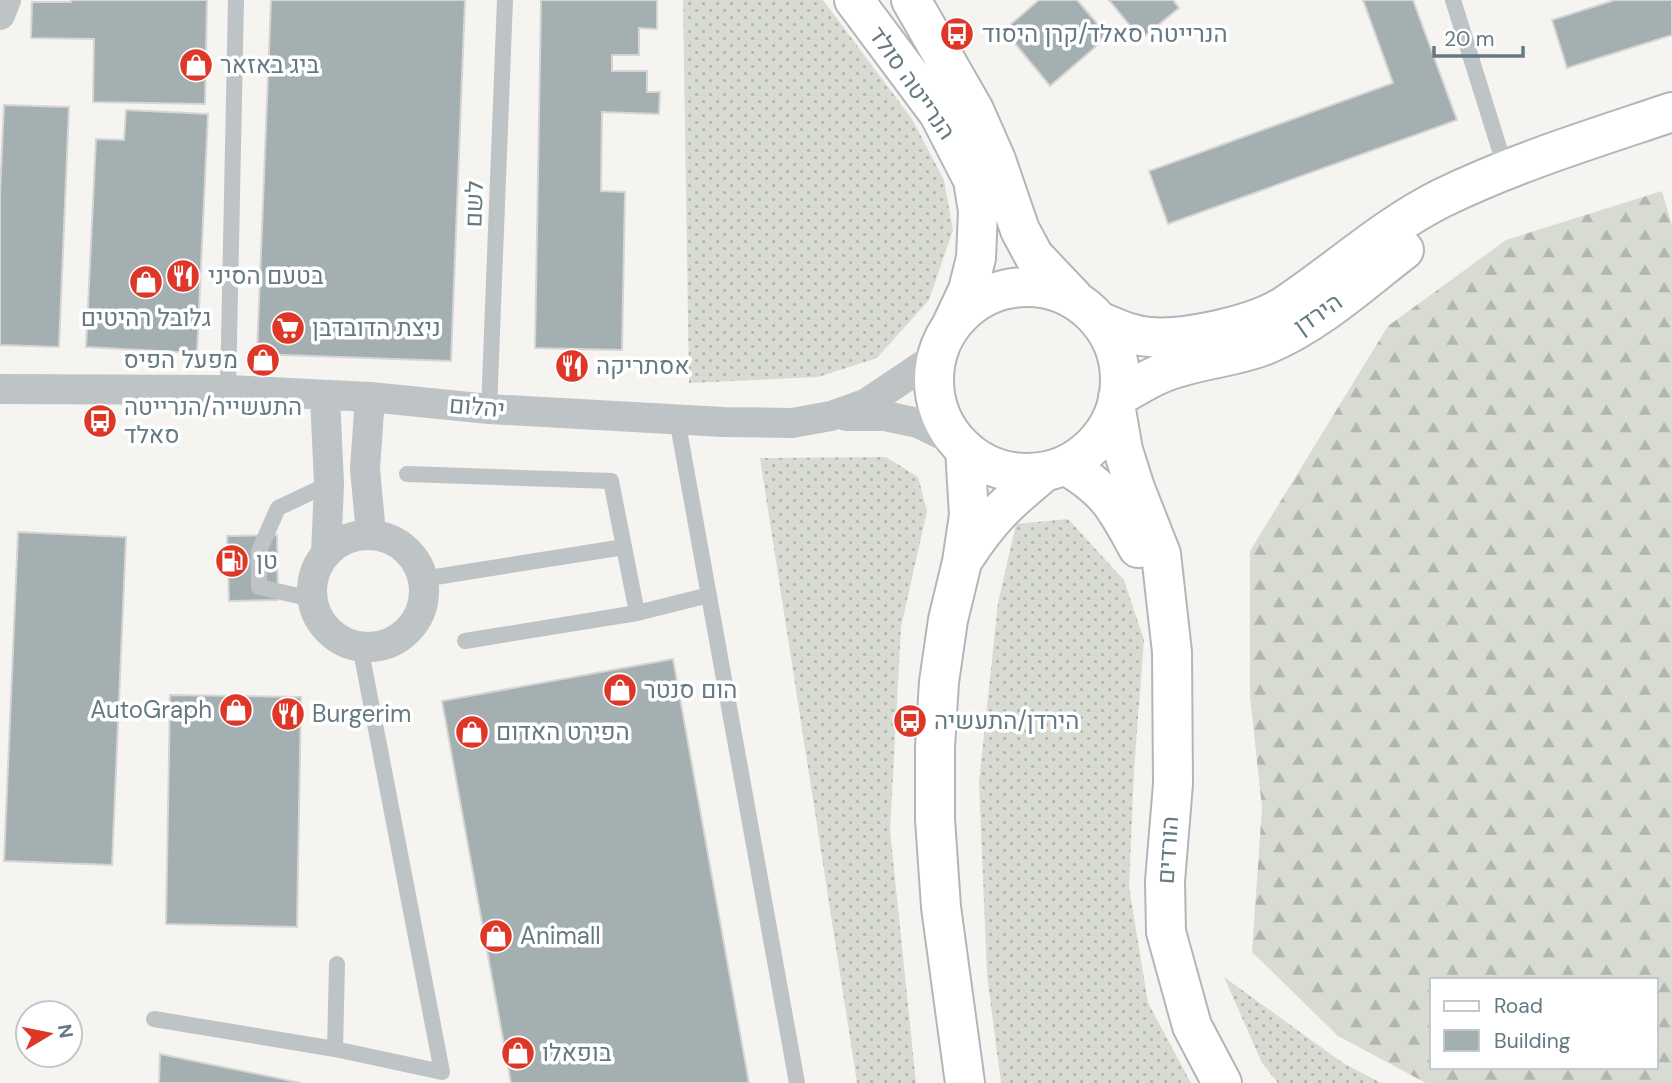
<svg xmlns="http://www.w3.org/2000/svg" width="1672" height="1083" font-family="'DM Sans',Heebo,sans-serif">
<style>
.grass{fill:url(#grass-dots)}
.forest{fill:url(#forest-firs);fill-rule:evenodd}
.building{fill:#a4afb2;stroke:#d6d5d4;stroke-width:2}
.lines{fill:none;stroke-linecap:round;stroke-linejoin:round}
.secondary-casing{stroke:#b0b7ba;stroke-width:42}
.lane{stroke:#bec3c5;stroke-width:16}
.street{stroke:#bec3c5;stroke-width:30}
.secondary{stroke:#fff;stroke-width:38}
.labels{text-anchor:middle;stroke-width:7;stroke-linejoin:round;paint-order:stroke}
.poi-label{font-size:24px;fill:#647981;stroke:#fff;text-anchor:start}
.street-label{font-size:24px;fill:#647981;stroke:#fff}
</style>
<defs>
<pattern id="grass-dots" width="8" height="8" patternUnits="userSpaceOnUse" patternTransform="scale(1.75)"><rect width="8" height="8" fill="#d7dbd2"/><path d="M2 2h.1M6 6h.1" fill="none" stroke="#b2b6b0" stroke-width="1.8" stroke-linecap="round"/></pattern>
<pattern id="forest-firs" width="22" height="20" patternUnits="userSpaceOnUse" patternTransform="scale(1.75)"><rect width="22" height="20" fill="#d7dbd2"/><path d="M5 1l3.5 6h-7zM16 11l3.5 6h-7z" fill="#b2b6b0"/></pattern>
</defs>
<rect width="100%" height="100%" fill="#f5f4f1"/>
<!-- grass -->
<path class="grass" d="M 683,0 L 823,0 L 912,119 L 944,180 L 953,230 L 929,300 L 877,358 L 818,377 L 689,383 Z
M 886,457 L 918,477 L 927,511 L 901,627 L 890,830 L 916,1083 L 857,1083 L 760,458 Z
M 1068,519 L 1124,580 L 1144,640 L 1134,770 L 1129,887 L 1148,1003 L 1191,1083 L 1001,1083 L 987,975 L 979,782 L 998,603 L 1016,524 Z
M 1224,977 L 1343,1063 L 1381,1083 L 1278,1083 L 1262,1063 Z"/>
<!-- forest -->
<path class="forest" d="M 1662,191 L 1672,226 L 1672,1083 L 1426,1083 L 1338,1036 L 1252,952 L 1262,808 L 1250,696 L 1250,551 L 1388,326 L 1506,240 ZM 1432,980 L 1656,980 L 1656,1067 L 1432,1067 Z"/>
<!-- building -->
<path class="building" d="M 71,0 L 207,0 L 205,104 L 93,102 L 94,39 L 31,38 L 32,2 L 71,2 Z
M 271,0 L 465,0 L 451,361 L 257,354 Z
M 541,0 L 657,0 L 657,29 L 639,28 L 639,55 L 612,55 L 612,71 L 647,71 L 647,92 L 660,92 L 659,114 L 602,112 L 601,191 L 625,192 L 622,350 L 535,348 Z
M 1039,0 L 1077,0 L 1108,36 L 1050,86 L 1004,30 Z
M 1109,0 L 1173,0 L 1179,8 L 1141,39 Z
M 1363,0 L 1413,0 L 1457,120 L 1168,224 L 1149,171 L 1393,83 Z
M 1615,0 L 1672,0 L 1672,35 L 1567,68 L 1552,20 Z
M 4,105 L 69,107 L 59,347 L 0,345 L 0,193 Z
M 126,110 L 208,114 L 197,353 L 86,347 L 96,139 L 124,140 Z
M 18,532 L 126,537 L 112,865 L 4,861 Z
M 277,535 L 278,600 L 229,601 L 227,536 Z
M 673,659 L 749,1083 L 511,1083 L 442,701 Z
M 170,695 L 301,697 L 297,927 L 166,924 Z
M 160,1054 L 301,1083 L 159,1083 Z"/>
<g class="lines">
<!-- secondary casing -->
<g class="secondary-casing">
<path id="secondary" d="M 854,0 L 939,114 L 973,180 L 978,211 L 976,258 L 968,290 L 952,324
M 911,0 L 974,110 L 996,160 L 1020,230 L 1034,256 L 1073,297
M934 380a93 93 0 1 1 186 0a93 93 0 1 1-186 0Z
M 1099,321 C 1116,328 1132,336 1150,337 C 1185,340 1254,325 1284,306 C 1337,271 1384,227 1442,198 C 1516,162 1595,138 1672,112
M 1118,397 C 1138,385 1157,373 1180,367 C 1209,358 1240,356 1268,344 C 1319,322 1361,283 1404,250
M 1116,410 L 1123,450 L 1135,488 L 1161,554 L 1172,652 L 1173,784 L 1165,881 L 1166,932 L 1192,1026 L 1222,1083
M 965,449 L 969,515 L 962,562 L 948,620 L 939,682 L 935,747 L 935,819 L 941,907 L 965,1083
M 1065,465 C 1107,489 1116,507 1138,548
M 965,557 C 990,518 1008,502 1043,473"/>
</g>
<!-- lane -->
<path class="lane" d="M 1453,0 L 1506,170
M 228,390 L 236,0
M 489,409 L 505,0
M 677,419 L 797,1083
M 407,474 L 611,481 L 637,613 L 465,641
M 423,579 L 624,547
M 312,599 L 259,587 L 259,551 L 278,508 L 329,484
M 637,613 L 709,595
M 154,1019 L 335,1049 L 442,1072 L 360,646
M 335,1049 L 337,964"/>
<!-- street -->
<path class="street" d="M 0,15 L 6,0
M 0,389 L 228,390 L 370,397 L 489,409 L 723,422 L 792,423 L 831,416 L 867,403 L 937,356
M 325,396 L 329,484 L 326,554
M 370,397 L 365,469 L 371,534
M 846,416 L 885,416 L 918,423 L 957,442
M312 591a56 56 0 1 1 112 0a56 56 0 1 1-112 0Z"/>
<!-- secondary -->
<use href="#secondary" class="secondary"/>
</g>
<!-- icons -->
<defs>
<g id="bus-disc" transform="scale(1.75)"><circle r="9.5" fill="#df3727" stroke="#fff"/><path d="M-5-6H5V4H4V6H2V4H-2V6H-4V4H-5ZM-3.5-4V0h7V-4ZM-3.5 1.2v1.5H-2V1.2ZM2 1.2v1.5H3.5V1.2Z" fill="#fff"/></g>
<g id="shop-disc" transform="scale(1.75)"><circle r="9.5" fill="#df3727" stroke="#fff"/><path d="M-5-2.5h2.3a2.7 3.5 0 0 1 5.4 0H5L5.5 6h-11ZM-1.5-2.5h3a1.5 2.3 0 0 0-3 0Z" fill="#fff"/></g>
<g id="restaurant-disc" transform="scale(1.75)"><circle r="9.5" fill="#df3727" stroke="#fff"/><path d="M-5-6h1v4h1v-4h1v4h1v-4h1v5L-1.5 .5V6h-2V.5L-5-1ZM5-6V6H3V1.5H1.5Q1.5-4 5-6Z" fill="#fff"/></g>
<g id="supermarket-disc" transform="scale(1.75)"><circle r="9.5" fill="#df3727" stroke="#fff"/><path d="M-6-5.5h2.5l.6 2H6L4.5 2H-2.5L-4.4-4H-6ZM-1.5 3.2a1.3 1.3 0 1 0 .1 0ZM3 3.2a1.3 1.3 0 1 0 .1 0Z" fill="#fff"/></g>
<g id="fuel-disc" transform="scale(1.75)"><circle r="9.5" fill="#df3727" stroke="#fff"/><path d="M-5.5-6h7V0h2V4h1.3V-2.5L3-4.5l.8-.8L6-3V5H2.5V1h-1V6h-7ZM-4.2-4.7v3.2H.2V-4.7Z" fill="#fff"/></g>
</defs>
<g fill-rule="evenodd">
<use href="#bus-disc" x="957" y="34"/>
<use href="#shop-disc" x="196" y="65"/>
<use href="#restaurant-disc" x="183" y="276"/>
<use href="#shop-disc" x="146" y="282"/>
<use href="#supermarket-disc" x="288" y="328"/>
<use href="#shop-disc" x="263" y="360"/>
<use href="#restaurant-disc" x="572" y="366"/>
<use href="#bus-disc" x="100" y="421"/>
<use href="#fuel-disc" x="232" y="561"/>
<use href="#shop-disc" x="620" y="690"/>
<use href="#shop-disc" x="236" y="710"/>
<use href="#restaurant-disc" x="288" y="714"/>
<use href="#bus-disc" x="910" y="721"/>
<use href="#shop-disc" x="472" y="732"/>
<use href="#shop-disc" x="496" y="936"/>
<use href="#shop-disc" x="518" y="1053"/>
</g>
<g class="labels">
<!-- poi labels -->
<g class="poi-label">
<text x="982" y="42">הנרייטה סאלד/קרן היסוד</text>
<text x="220" y="73">ביג באזאר</text>
<text x="208" y="284">בטעם הסיני</text>
<text x="146" y="326" text-anchor="middle">גלובל רהיטים</text>
<text x="312" y="336">ניצת הדובדבן</text>
<text x="238" y="368" text-anchor="end">מפעל הפיס</text>
<text x="596" y="374">אסתריקה</text>
<text x="124" y="415">התעשייה/הנרייטה<tspan x="124" dy="28">סאלד</tspan></text>
<text x="256" y="569">טן</text>
<text x="644" y="698">הום סנטר</text>
<text x="212" y="718" text-anchor="end">AutoGraph</text>
<text x="312" y="722">Burgerim</text>
<text x="934" y="729">הירדן/התעשיה</text>
<text x="496" y="740">הפירט האדום</text>
<text x="520" y="944">Animall</text>
<text x="542" y="1061">בופאלו</text>
</g>
<!-- street labels -->
<g class="street-label">
<text transform="translate(912 83) rotate(55)" y="8">הנרייטה סולד</text>
<text transform="translate(474 204) rotate(-88)" y="8">לשם</text>
<text transform="translate(1318 314) rotate(-35)" y="8">הירדן</text>
<text transform="translate(477 407) rotate(5)" y="8">יהלום</text>
<text transform="translate(1168 850) rotate(-86)" y="8">הורדים</text>
</g>
</g>
<!-- legend -->
<rect x="1430" y="978" width="228" height="91" fill="#ffffff" stroke="#c1c9cd" stroke-width="2"/>
<rect x="1444" y="1001" width="35" height="10" fill="#ffffff" stroke="#c1c9cd" stroke-width="2"/>
<text x="1494" y="1013" font-size="21" fill="#647981">Road</text>
<rect x="1444" y="1030" width="35" height="21" fill="#a4afb2" stroke="#c1c9cd" stroke-width="2"/>
<text x="1494" y="1048" font-size="21" fill="#647981">Building</text>
<!-- north arrow -->
<g transform="translate(49 1034) rotate(80)"><circle r="33" fill="#ffffff" stroke="#c1c9cd" stroke-width="2"/>
<path d="M0-5L12 26L0 18L-12 26Z" fill="#df3727"/>
<text y="-10" font-size="19" font-weight="bold" text-anchor="middle" fill="#647981">N</text>
</g>
<!-- scale -->
<path d="M1434 46v10h89v-10" fill="none" stroke="#647981" stroke-width="3.5"/>
<text x="1444" y="46" font-size="21" fill="#647981" stroke="#ffffff" stroke-width="5" paint-order="stroke">20 m</text>
</svg>
